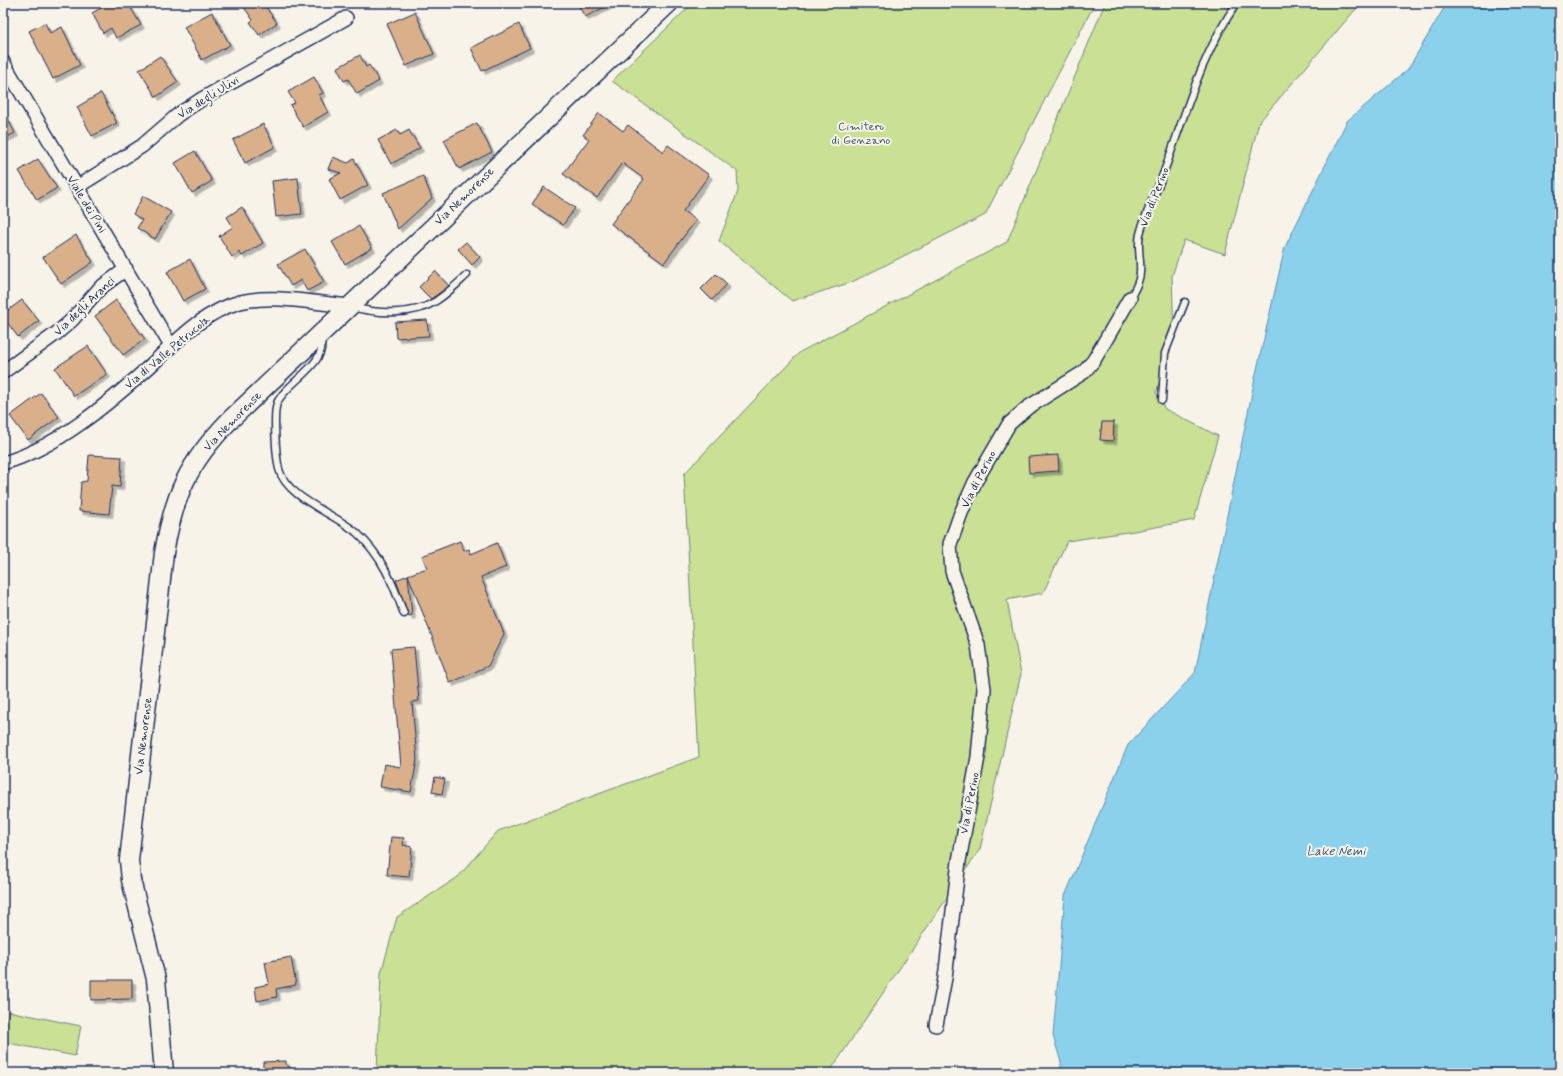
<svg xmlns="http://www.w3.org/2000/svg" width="1563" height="1076" font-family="Mynerve,sans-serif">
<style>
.green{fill:#c9e095;stroke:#72887a}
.water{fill:#8bd1ec;stroke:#5e90b3}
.building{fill:#dab08b;stroke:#1b2f5e;filter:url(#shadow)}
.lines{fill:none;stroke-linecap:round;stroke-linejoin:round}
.lane-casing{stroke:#1b2f5e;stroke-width:9}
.street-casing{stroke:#1b2f5e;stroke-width:16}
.secondary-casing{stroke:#1b2f5e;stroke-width:21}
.lane{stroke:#f7f3e8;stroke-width:6}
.street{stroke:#f7f3e8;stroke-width:13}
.secondary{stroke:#f7f3e8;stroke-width:18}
.labels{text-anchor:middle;stroke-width:4;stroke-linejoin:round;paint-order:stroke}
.street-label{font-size:12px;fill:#1b2f5e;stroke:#f7f3e8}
.park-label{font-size:12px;fill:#3e5269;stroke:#f7f3e8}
.water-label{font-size:13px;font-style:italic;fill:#375882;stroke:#f7f3e8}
</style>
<defs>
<filter id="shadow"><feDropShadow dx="3.5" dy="3.5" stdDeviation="0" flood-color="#0004"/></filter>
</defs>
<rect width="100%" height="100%" fill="#f7f3e8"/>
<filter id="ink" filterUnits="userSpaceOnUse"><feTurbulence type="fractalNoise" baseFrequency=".025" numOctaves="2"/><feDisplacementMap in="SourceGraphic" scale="8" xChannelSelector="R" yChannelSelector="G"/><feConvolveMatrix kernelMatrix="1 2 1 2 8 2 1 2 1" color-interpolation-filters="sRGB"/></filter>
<g filter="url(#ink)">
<!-- green -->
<path class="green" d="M 693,3 L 1095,3 L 985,215 L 852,282 L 792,301 L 719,241 L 738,191 L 737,171 L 612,81 Z
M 1105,3 L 1361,3 L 1259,122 L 1225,254 L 1184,240 L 1172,276 L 1174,335 L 1156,393 L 1165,409 L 1218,436 L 1194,520 L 1134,531 L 1067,541 L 1043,593 L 1007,600 L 1021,674 L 980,849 L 829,1073 L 377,1073 L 381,973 L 397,917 L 458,877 L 498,831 L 699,757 L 684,474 L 800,352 L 1007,242 Z
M 8,1011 L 81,1026 L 75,1056 L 3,1042 Z"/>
<!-- water -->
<path class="water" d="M 1447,3 L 1560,3 L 1560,1073 L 1061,1073 L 1061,1062 L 1053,1036 L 1065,896 L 1128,745 L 1195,673 L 1255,378 L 1285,247 L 1347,121 L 1408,69 Z"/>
<!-- building -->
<path class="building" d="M 98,3 L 128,3 L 141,25 L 116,38 L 111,28 L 103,33 L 92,13 L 101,8 Z
M 241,3 L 263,3 L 277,23 L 259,35 L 250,22 L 253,20 Z
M 577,3 L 613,3 L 585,17 Z
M 212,12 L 230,45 L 202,60 L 184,27 Z
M 415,12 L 434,54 L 406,66 L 387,24 Z
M 45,23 L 50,33 L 62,27 L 80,65 L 53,79 L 29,31 Z
M 519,24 L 530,48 L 482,71 L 471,48 Z
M 360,55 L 366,67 L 369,65 L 379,81 L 357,94 L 348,79 L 344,81 L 337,68 Z
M 160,56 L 178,82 L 156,97 L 139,70 Z
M 314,77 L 323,93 L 319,95 L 328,112 L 303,127 L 290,105 L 295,103 L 288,92 Z
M 101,93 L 117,123 L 92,136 L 77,107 Z
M 3,110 L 15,133 L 3,139 Z
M 599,113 L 623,131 L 628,125 L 663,152 L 668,145 L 709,175 L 683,211 L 696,220 L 664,263 L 611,224 L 644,179 L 622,163 L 597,198 L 563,174 L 589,139 L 583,135 Z
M 477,123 L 492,152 L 459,169 L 444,140 Z
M 263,124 L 275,147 L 245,163 L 233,140 Z
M 397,130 L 400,135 L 409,130 L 420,148 L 391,164 L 378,140 Z
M 195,151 L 212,181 L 192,193 L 175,163 Z
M 333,157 L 348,163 L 354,159 L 368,185 L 340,200 L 329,179 L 341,173 L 328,169 Z
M 38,159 L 57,188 L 37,200 L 19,171 Z
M 423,176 L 432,198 L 398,229 L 383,193 Z
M 298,178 L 302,214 L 276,217 L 272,181 Z
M 544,187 L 575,208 L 563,225 L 532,204 Z
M 143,196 L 171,212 L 155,239 L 137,228 L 142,220 L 133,214 Z
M 242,207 L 263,243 L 242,256 L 239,252 L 232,257 L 219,236 L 233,227 L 227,217 Z
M 359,226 L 372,248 L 345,264 L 332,242 Z
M 76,235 L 93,262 L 61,284 L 43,257 Z
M 466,242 L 480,257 L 472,265 L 458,249 Z
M 305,249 L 324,282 L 307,291 L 301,280 L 291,286 L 278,264 Z
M 190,259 L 205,289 L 183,301 L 167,272 Z
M 435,271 L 449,286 L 431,299 L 419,287 Z
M 716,274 L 727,284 L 712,300 L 701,289 Z
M 22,300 L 39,321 L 18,337 L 3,317 L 3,314 Z
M 116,300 L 145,339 L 123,355 L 95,316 Z
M 427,320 L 429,336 L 396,338 L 395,322 Z
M 88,346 L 107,374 L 74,396 L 55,368 Z
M 41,393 L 59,417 L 28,440 L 10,416 Z
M 1102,422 L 1114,422 L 1113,441 L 1100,440 Z
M 89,455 L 122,457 L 120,487 L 112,486 L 109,514 L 79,511 L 81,482 L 87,481 Z
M 1058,455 L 1059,471 L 1029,473 L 1028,457 Z
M 460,541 L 464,551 L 469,549 L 471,554 L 497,543 L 506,567 L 481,577 L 504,634 L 488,666 L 450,683 L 408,575 L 427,568 L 422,556 Z
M 408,575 L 412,615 L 409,616 L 396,580 Z
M 414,647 L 419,701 L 412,702 L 417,760 L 411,792 L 380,787 L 384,764 L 401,767 L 391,649 Z
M 435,777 L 445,779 L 442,794 L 432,792 Z
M 391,837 L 404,838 L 403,845 L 412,847 L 409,877 L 387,875 Z
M 291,957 L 296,985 L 276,989 L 277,997 L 257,1001 L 255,987 L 269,984 L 265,962 Z
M 91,980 L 132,980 L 132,999 L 91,1000 Z
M 286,1061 L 286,1065 L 299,1073 L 263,1073 L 263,1062 Z"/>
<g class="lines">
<!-- lane casing -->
<g class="lane-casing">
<path id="lane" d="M 1130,298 C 1133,293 1136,288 1138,282 C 1144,268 1136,249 1140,234 C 1146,210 1157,192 1165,169 C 1186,112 1202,53 1237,3
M 352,307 C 377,314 413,316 436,301 C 447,294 457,284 467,275
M 320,338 C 330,363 286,382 277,403 C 273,414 276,457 279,469 C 286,498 336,514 357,533 C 382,556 393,583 404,614
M 1162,400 L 1165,353 L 1185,302"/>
</g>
<!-- street casing -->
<g class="street-casing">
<path id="street" d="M 3,62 L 171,346
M 77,187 L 142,146 L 179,114 L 202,99 L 346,18
M 3,372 L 57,333 L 72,320 L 100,288 L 126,269
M 3,463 C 55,449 109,403 149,367 C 176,342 203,312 240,302 C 274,294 314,303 349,306
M 936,1025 L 945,978 L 959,861 L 978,757 L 984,689 L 978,645 L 952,571 L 950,544 L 961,513 L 975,482 L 1009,424 L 1027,408 L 1084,372 L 1094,360 L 1130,298"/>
</g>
<!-- secondary casing -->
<g class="secondary-casing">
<path id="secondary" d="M 164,1073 L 156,979 L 131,880 L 129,860 L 164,553 C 174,495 188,463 230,420 L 669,3"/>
</g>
<!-- lane -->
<use href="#lane" class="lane"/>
<!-- street -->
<use href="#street" class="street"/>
<!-- secondary -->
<use href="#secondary" class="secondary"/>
</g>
</g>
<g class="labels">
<!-- street labels -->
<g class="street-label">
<text transform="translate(208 97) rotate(-32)" y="4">Via degli Ulivi</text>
<text transform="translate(464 196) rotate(-44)" y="4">Via Nemorense</text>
<text transform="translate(1154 197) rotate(-69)" y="4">Via di Perino</text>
<text transform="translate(87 204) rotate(59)" y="4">Viale dei Pini</text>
<text transform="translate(84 306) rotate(-44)" y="4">Via degli Aranci</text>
<text transform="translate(167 352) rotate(-40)" y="4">Via di Valle Petrucola</text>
<text transform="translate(232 421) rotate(-46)" y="4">Via Nemorense</text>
<text transform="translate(978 479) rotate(-63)" y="4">Via di Perino</text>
<text transform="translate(143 736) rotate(-83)" y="4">Via Nemorense</text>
<text transform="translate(969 803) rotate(-79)" y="4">Via di Perino</text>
</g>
<!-- park labels -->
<g class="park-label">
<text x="861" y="130">Cimitero<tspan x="861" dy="14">di Genzano</tspan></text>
</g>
<!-- water labels -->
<g class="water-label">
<text x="1336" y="855">Lake Nemi</text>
</g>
</g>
<!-- margin -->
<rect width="1563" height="1076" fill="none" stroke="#f7f3e8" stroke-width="16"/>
<rect x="8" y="8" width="1547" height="1060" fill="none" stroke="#1b2f5e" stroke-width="1.5" filter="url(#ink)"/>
</svg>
